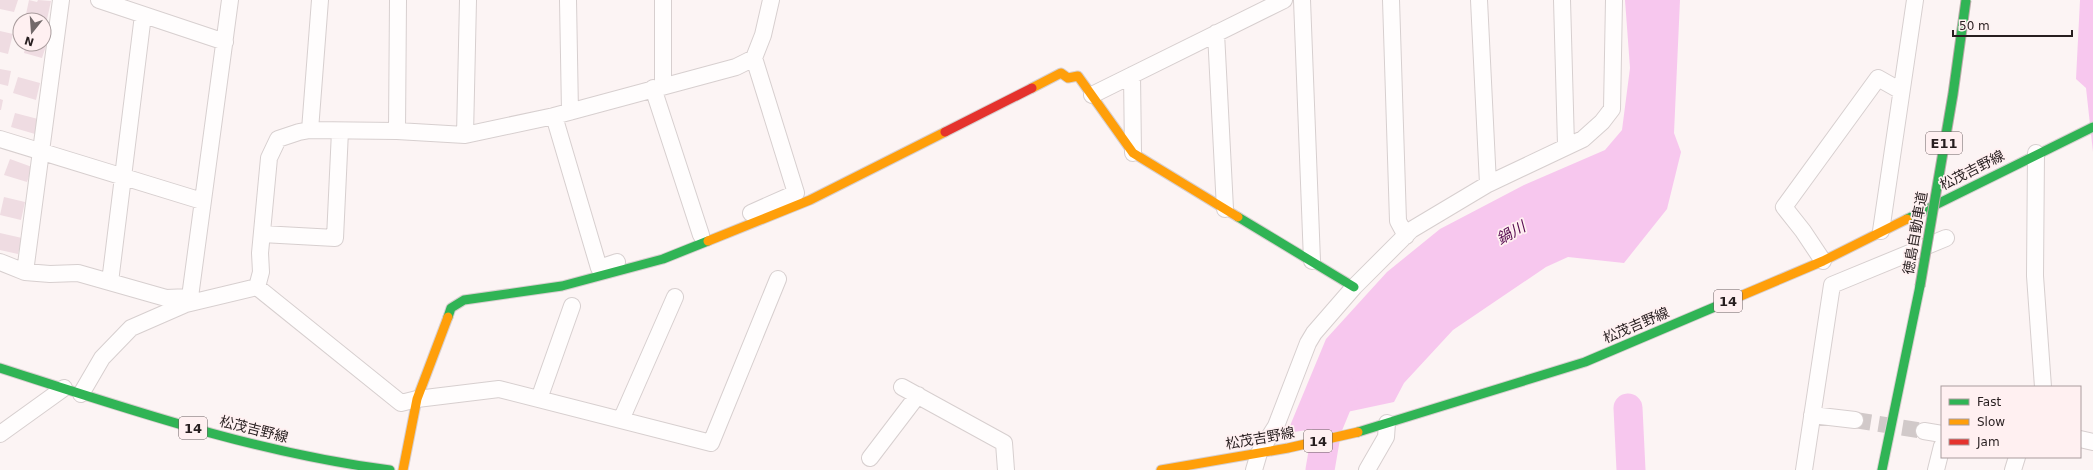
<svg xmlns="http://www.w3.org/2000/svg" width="2093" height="470" font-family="'DejaVu Sans','Noto Sans JP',sans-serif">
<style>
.water{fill:#f7c7ee}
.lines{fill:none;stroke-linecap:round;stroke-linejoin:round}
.river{stroke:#f7c7ee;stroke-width:29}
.building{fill:#efdce2}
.street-tunnel{stroke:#d1c9c9;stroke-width:16;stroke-dasharray:16 8;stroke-linecap:butt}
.street-casing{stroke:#d7cfcf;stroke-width:18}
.fast-casing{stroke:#d7cfcf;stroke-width:11}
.slow-casing{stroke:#d7cfcf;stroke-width:11}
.jam-casing{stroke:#d7cfcf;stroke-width:11}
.street{stroke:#fffdfd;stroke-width:16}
.fast{stroke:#30b455;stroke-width:9}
.slow{stroke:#ff9f0a;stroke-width:9}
.jam{stroke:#e5322d;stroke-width:9}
.fast-bridge-casing{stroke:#bbadab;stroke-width:11;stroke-linecap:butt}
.fast-bridge{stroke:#30b455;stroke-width:9}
.labels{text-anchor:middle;stroke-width:3.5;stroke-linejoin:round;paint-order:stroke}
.shield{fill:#fff0f1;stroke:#685d5e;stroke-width:1}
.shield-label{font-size:13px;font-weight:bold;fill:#271e1f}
.street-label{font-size:14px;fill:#271e1f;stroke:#fff0f1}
.water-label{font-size:15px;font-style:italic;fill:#54084e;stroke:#fff0f1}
</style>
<rect width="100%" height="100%" fill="#fcf4f4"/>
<!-- water -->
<path class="water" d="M 1625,0 L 1680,0 L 1674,133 L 1681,152 L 1667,209 L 1624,263 L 1568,257 L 1546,267 L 1453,330 L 1404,383 L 1394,402 L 1347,412 L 1341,425 L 1287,433 L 1326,339 L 1387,272 L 1440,229 L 1524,185 L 1605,150 L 1622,130 L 1630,68 Z
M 2080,0 L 2093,0 L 2093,152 L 2086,88 L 2076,79 Z"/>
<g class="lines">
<!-- river -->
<path class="river" d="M 1628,408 L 1631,470
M 1320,470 L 1327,429 L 1343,390"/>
</g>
<!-- building -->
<path class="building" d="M 0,0 L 18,0 L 14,12 L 0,9 Z
M 29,0 L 37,2 L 38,0 L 51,1 L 46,24 L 44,24 L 44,20 L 25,19 Z
M 0,31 L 13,34 L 8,54 L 0,52 Z
M 44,43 L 47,43 L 42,58 L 24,53 L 26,44 Z
M 0,69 L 11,71 L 8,86 L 0,84 Z
M 18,77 L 40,83 L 36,100 L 13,93 Z
M 0,99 L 3,100 L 1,110 L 0,110 Z
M 15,113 L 38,119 L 35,134 L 11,127 Z
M 10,159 L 32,167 L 27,182 L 4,175 Z
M 4,197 L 25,202 L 21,220 L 0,215 Z
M 0,233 L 22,238 L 18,254 L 0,250 Z"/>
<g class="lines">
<!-- street-tunnel -->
<path class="street-tunnel" d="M 1855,420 L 1924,431"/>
<!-- street casing -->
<g class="street-casing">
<path id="street" d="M 99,0 L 225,42
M 568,0 L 570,112
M 1302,0 L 1312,261
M 1391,0 L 1398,221 L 1406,236
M 1479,0 L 1488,184
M 1562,0 L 1566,145
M 1216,33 L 1225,209
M 1132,75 L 1133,153
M 663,86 L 663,0
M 653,88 L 701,235
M 1092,95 L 1284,0
M 554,116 L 599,268 L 617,262
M 310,130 L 320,0
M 397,131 L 398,0
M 465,135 L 468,0
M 0,139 L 202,201
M 2036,153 L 2035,276 L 2043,387
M 751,213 L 796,193 L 754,58
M 1881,231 L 1915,0
M 262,234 L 335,238 L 340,131
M 1823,261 L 1803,231 L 1784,207 L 1878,78 L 1901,91
M 0,262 L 25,272 L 50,274 L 78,273 L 166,298 L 190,297
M 25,272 L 61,0
M 110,282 L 143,15
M 257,287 L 401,403 L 417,399 L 499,389 L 711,443 L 778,279
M 186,304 L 190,297 L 230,0
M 902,387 L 1004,443 L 1006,470
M 81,394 L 102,358 L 131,328 L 186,304 L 257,287 L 261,272 L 260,253 L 269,158 L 278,139 L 299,132 L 310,130 L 397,131 L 465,135 L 554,116 L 736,67 L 754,58 L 763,35 L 771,0
M 539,399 L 572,306
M 1812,415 L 1855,420
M 621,420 L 675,297
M 1924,431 L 1942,434
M 0,434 L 64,388
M 2080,439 L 2093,442
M 870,458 L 918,395
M 1254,470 L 1259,453 L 1276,426 L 1308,343 L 1314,333 L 1354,287 L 1411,230 L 1488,184 L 1583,139 L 1602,122 L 1612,109 L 1614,0
M 1367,470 L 1386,437 L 1387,423
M 1804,470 L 1832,285 L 1946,238
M 1936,470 L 1942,446
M 2013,470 L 2017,457"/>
</g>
<!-- fast casing -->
<g class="fast-casing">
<path id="fast" d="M 1238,217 L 1354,287
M 1907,219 L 2093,127
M 448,317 L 451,308 L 464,300 L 562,286 L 663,259 L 708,241
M 0,368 C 128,409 256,453 390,470
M 1358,432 L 1585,362 L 1724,303
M 1882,470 L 1920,286"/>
</g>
<!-- slow casing -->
<g class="slow-casing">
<path id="slow" d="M 1032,88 L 1061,73 L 1068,78 L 1078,76 L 1133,153 L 1238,217
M 708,241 L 810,200 L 945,132
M 1724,303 L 1823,261 L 1907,219
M 403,470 L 417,399 L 448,317
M 1161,470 L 1288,448 L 1358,432"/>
</g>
<!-- jam casing -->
<g class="jam-casing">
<path id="jam" d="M 945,132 L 1032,88"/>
</g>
<!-- street -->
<use href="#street" class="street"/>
<!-- fast -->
<use href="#fast" class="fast"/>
<!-- slow -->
<use href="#slow" class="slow"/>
<!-- jam -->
<use href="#jam" class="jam"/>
<!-- fast-bridge casing -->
<g class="fast-bridge-casing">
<path id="fast-bridge" d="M 1920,286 L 1953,94 L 1966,0"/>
</g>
<!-- fast-bridge -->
<use href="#fast-bridge" class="fast-bridge"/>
</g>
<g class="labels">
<!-- shield labels -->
<g class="shield">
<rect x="1926" y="132" width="36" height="22" rx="3"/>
<rect x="1714" y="290" width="28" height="22" rx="3"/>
<rect x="179" y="417" width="28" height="22" rx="3"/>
<rect x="1304" y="430" width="28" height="22" rx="3"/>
</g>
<g class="shield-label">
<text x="1944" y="148">E11</text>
<text x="1728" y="306">14</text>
<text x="193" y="433">14</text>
<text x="1318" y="446">14</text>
</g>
<!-- street labels -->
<g class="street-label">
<text transform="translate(1972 170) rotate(-27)" y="5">松茂吉野線</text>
<text transform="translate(1915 233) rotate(-80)" y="5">徳島自動車道</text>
<text transform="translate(1636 325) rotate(-23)" y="5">松茂吉野線</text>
<text transform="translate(254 429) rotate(14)" y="5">松茂吉野線</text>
<text transform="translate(1260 438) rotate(-10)" y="5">松茂吉野線</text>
</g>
<!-- water labels -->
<g class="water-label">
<text transform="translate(1511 233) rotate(-29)" y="5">鍋川</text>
</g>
</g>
<!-- legend -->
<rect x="1941" y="386" width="140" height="72" fill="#fff0f1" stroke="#a99c9d"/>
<rect x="1949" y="399" width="20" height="6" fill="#30b455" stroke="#a99c9d"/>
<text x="1977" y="406" font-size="12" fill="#271e1f">Fast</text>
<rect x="1949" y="419" width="20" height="6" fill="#ff9f0a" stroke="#a99c9d"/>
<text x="1977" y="426" font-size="12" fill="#271e1f">Slow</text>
<rect x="1949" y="439" width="20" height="6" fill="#e5322d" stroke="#a99c9d"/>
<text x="1977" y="446" font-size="12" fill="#271e1f">Jam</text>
<!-- north arrow -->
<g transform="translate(32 32) rotate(197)"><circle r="19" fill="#fff0f1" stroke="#a99c9d"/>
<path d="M0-3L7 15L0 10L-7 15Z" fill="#72696a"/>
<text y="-6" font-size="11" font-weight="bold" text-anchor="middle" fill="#271e1f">N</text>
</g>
<!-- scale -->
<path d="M1953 30v6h119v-6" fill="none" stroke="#271e1f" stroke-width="2"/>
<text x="1959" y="30" font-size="12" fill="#271e1f" stroke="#fff0f1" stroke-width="3" paint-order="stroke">50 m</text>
</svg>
